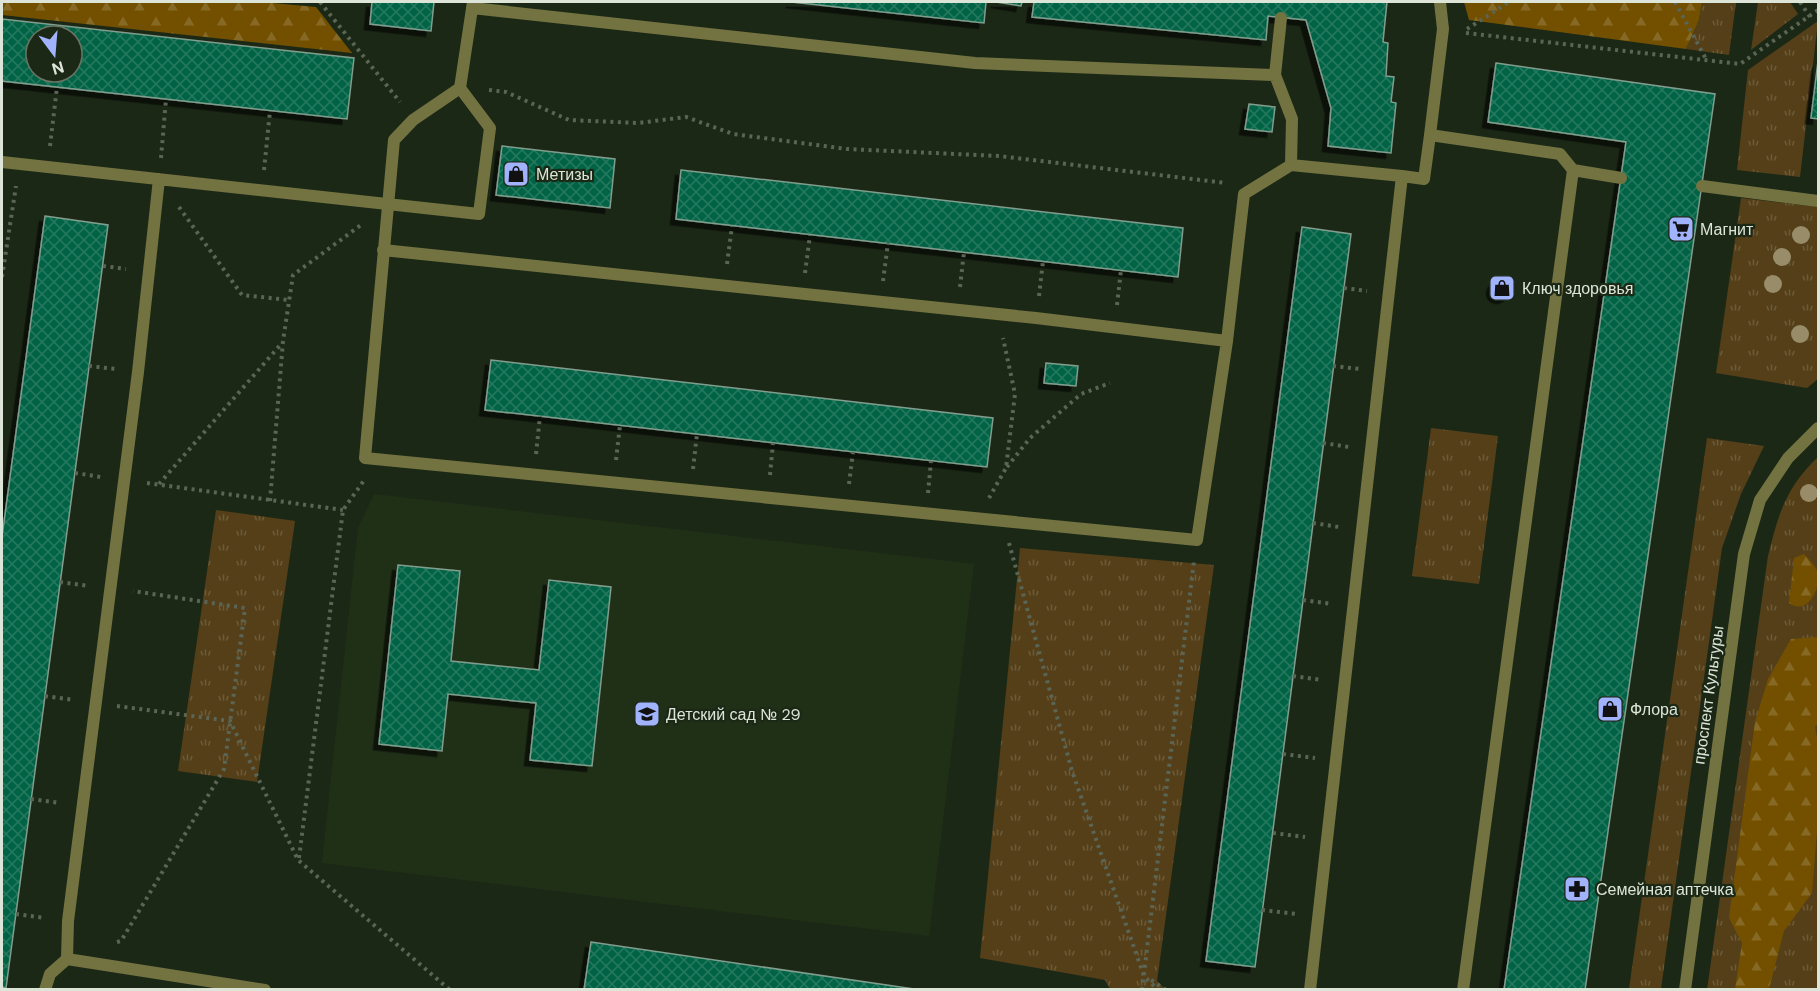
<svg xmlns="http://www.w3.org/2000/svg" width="1820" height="991" font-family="'DM Sans',sans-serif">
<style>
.built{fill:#203017}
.grass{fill:url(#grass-tufts)}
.forest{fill:url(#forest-firs)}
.building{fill:url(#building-cross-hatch);stroke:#819d8e;stroke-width:1.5;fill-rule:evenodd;filter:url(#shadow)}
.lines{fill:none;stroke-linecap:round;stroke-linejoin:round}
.path{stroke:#5a6555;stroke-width:4;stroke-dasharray:3 4.5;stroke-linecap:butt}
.service{stroke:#737341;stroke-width:12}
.tertiary{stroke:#737341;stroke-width:12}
.tree{fill:#988d68}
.labels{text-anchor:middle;stroke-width:4.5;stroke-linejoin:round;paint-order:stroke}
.poi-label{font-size:16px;fill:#dce5d8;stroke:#1c2816;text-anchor:start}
.street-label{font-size:16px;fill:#dce5d8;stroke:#1c2816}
</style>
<defs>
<pattern id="grass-tufts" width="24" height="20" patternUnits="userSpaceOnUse" patternTransform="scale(1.5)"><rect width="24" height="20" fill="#543f18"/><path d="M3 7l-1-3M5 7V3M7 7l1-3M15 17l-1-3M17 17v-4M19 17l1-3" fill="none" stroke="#6c5b39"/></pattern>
<pattern id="forest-firs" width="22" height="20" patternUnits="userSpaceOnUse" patternTransform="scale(1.5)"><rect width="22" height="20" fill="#725000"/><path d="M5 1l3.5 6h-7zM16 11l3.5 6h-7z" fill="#866924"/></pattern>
<pattern id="building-cross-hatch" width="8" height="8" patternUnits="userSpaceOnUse" patternTransform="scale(1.5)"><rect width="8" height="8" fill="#006344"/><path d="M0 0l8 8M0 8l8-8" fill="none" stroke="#25795e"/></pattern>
<filter id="shadow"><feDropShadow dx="-5.5" dy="5.5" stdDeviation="0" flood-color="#0009"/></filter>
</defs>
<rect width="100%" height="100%" fill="#1c2816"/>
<!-- built -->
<path class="built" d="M 374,494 L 974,564 L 929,936 L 322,863 L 358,528 Z"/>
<!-- grass -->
<path class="grass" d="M 1702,2 L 1736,2 L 1729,55 L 1686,49 L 1699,20 Z
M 1758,2 L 1790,2 L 1798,14 L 1751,50 Z
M 1818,21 L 1800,177 L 1737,170 L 1748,70 Z
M 1741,198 L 1818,207 L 1818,379 L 1807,388 L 1716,373 Z
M 1431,428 L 1498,436 L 1479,584 L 1412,576 Z
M 1707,438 L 1764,446 L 1741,494 L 1722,548 L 1661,989 L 1629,989 Z
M 1818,457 L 1818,989 L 1707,990 L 1768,556 C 1778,515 1786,487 1818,457 Z
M 216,510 L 295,521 L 257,782 L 178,771 Z
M 1020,548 L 1214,565 L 1157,981 L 1165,989 L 1110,989 L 1105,980 L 980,958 Z"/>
<!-- forest -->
<path class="forest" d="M 2,2 L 262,2 L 316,7 L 352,53 L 2,15 Z
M 1464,2 L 1702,2 L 1699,20 L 1686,49 L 1469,20 Z
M 1804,554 C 1809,560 1817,567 1818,574 C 1820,590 1807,616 1789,603 L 1794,558 Z
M 1818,637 L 1818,723 L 1815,727 L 1818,744 L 1818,819 L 1812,893 L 1784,931 L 1769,989 L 1735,989 L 1742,943 L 1729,918 L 1755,722 L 1768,679 L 1791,639 Z"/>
<!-- building -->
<path class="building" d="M 372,2 L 434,2 L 431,31 L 370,24 Z
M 791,2 L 986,2 L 984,23 Z
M 996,2 L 1022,2 L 1021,6 Z
M 1034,2 L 1387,2 L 1383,42 L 1388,43 L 1386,76 L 1394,77 L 1391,102 L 1396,103 L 1391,153 L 1328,146 L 1331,108 L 1306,20 L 1268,16 L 1266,40 L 1032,17 Z
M 2,19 L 354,58 L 347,119 L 2,81 ZM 36,36 L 72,36 L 72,72 L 36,72 Z
M 1818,61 L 1818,119 L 1811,118 Z
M 1496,63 L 1715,94 L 1585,990 L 1504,990 L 1626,142 L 1488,122 Z
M 1249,104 L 1275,107 L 1272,132 L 1245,129 Z
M 502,146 L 615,159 L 610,208 L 496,195 Z
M 681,170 L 1183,228 L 1178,277 L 676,219 Z
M 45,216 L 108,225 L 6,988 L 2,987 L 2,537 Z
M 1302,227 L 1351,234 L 1255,967 L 1206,961 Z
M1492 288a10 10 0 1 1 20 0a10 10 0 1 1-20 0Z
M 491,360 L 993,418 L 987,467 L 485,410 Z
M 1046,363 L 1078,366 L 1076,386 L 1044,383 Z
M 398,565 L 460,571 L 451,661 L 539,670 L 549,580 L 611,587 L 592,766 L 530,760 L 536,703 L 448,694 L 442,751 L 379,744 Z
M 591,942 L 921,990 L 584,990 Z"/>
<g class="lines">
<!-- path -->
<path class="path" d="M 320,2 L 400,102
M 1675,2 L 1706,59
M 1800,2 L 1810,17
M 1467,29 L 1509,2
M 1466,33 L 1740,64 L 1818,10
M 489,90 L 506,92 L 569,120 L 638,123 L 686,117 L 733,134 L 847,149 L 999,156 L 1226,183
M 50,146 L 57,87
M 161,158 L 166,99
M 264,170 L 270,111
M 179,207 L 242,295 L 289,300
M 727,264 L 732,226
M 103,266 L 126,269
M 805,273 L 810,235
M 2,277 L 16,186
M 883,281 L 888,243
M 960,287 L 964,252
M 1344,288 L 1367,291
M 1039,296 L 1043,261
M 1117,305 L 1121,270
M 89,366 L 116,369
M 1333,366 L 1360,369
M 1323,443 L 1349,447
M 536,454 L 540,416
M 616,460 L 620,425
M 1007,467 L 1030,438 L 1081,394 L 1110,383
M 693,469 L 697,434
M 75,473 L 101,477
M 770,475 L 773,443
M 147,483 L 343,510
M 159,484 L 282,343
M 849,484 L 853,452
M 928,493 L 931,461
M 989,498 L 1006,468 L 1015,394 L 1003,338
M 270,501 L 283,341 L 293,275 L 361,225
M 1313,523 L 1339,527
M 1009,543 L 1072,771 L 1144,976 L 1158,990
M 60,582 L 89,586
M 1303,600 L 1332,604
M 1293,676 L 1322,680
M 45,696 L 74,700
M 117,706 L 230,721 L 298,860 L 450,990
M 1283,754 L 1315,758
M 31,799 L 60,803
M 1273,833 L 1305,837
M 299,858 L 343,510 L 365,479
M 1262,910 L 1297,914
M 16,914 L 45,918
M 117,942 L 121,941 L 224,769 L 245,608 L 133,591
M 1151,980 L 1166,990
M 1142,990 L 1194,561"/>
<!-- service -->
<path class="service" d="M 473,2 L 460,88 L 413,120 L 394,140 L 365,458 L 1197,540 L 1227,341 L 1244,194 L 1291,165 L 1292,119 L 1275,75 L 1281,18
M 472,8 L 975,63 L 1275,75
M 1430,135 L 1443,29 L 1440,2
M 2,162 L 479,214 L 490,128 L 460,88
M 1291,165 L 1402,176 L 1310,990
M 1573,170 L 1621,178
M 1402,176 L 1424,179 L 1430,135 L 1560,154 L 1573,170 L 1463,990
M 1702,186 L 1818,201
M 383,250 L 1036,318 L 1227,341
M 67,959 L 265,990
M 45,990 L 50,974 L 67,959 L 68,921 L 138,372 L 159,179"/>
<!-- tertiary -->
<path class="tertiary" d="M 1685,990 L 1744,554 L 1760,500 L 1788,458 L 1818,428"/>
</g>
<!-- trees -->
<g class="tree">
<circle cx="1801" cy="235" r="9"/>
<circle cx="1782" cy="257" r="9"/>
<circle cx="1773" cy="284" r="9"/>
<circle cx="1800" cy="334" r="9"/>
<circle cx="1809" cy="493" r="9"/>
</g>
<!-- icons -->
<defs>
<g id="shop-square" transform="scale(1.35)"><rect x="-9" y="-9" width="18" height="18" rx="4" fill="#a1b3fd" stroke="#1c2816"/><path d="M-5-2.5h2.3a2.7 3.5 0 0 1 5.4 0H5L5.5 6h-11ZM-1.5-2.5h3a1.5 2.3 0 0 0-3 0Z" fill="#111"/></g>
<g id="supermarket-square" transform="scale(1.35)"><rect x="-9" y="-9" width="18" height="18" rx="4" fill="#a1b3fd" stroke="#1c2816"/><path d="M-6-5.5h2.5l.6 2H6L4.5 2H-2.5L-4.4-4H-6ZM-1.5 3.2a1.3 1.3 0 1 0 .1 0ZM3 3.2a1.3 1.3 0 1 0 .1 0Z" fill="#111"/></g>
<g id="school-square" transform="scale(1.35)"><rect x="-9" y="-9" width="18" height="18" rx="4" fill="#a1b3fd" stroke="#1c2816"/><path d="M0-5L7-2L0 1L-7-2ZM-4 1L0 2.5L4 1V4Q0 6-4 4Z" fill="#111"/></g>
<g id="pharmacy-square" transform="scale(1.35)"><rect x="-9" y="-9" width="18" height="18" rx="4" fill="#a1b3fd" stroke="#1c2816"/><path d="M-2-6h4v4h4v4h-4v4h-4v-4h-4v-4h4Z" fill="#111"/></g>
</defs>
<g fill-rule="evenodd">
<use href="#shop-square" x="516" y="174"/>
<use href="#supermarket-square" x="1681" y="229"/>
<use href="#shop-square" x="1502" y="288"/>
<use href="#shop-square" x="1610" y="709"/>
<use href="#school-square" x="647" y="714"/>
<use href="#pharmacy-square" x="1577" y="889"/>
</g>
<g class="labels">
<!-- poi labels -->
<g class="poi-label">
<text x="536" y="180">Метизы</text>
<text x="1700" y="235">Магнит</text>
<text x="1522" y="294">Ключ здоровья</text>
<text x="1630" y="715">Флора</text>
<text x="666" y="720">Детский сад № 29</text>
<text x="1596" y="895">Семейная аптечка</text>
</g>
<!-- street labels -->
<g class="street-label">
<text transform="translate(1708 695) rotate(-82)" y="6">проспект Культуры</text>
</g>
</g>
<!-- border -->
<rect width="1820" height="991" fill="none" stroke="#dce5d8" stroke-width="6"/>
<!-- north arrow -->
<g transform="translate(54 54) rotate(164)"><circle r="28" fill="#1c2816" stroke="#697464" stroke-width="1.5"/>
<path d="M0-4.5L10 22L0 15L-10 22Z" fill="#a1b3fd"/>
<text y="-9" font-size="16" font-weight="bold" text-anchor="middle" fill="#dce5d8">N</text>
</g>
</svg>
